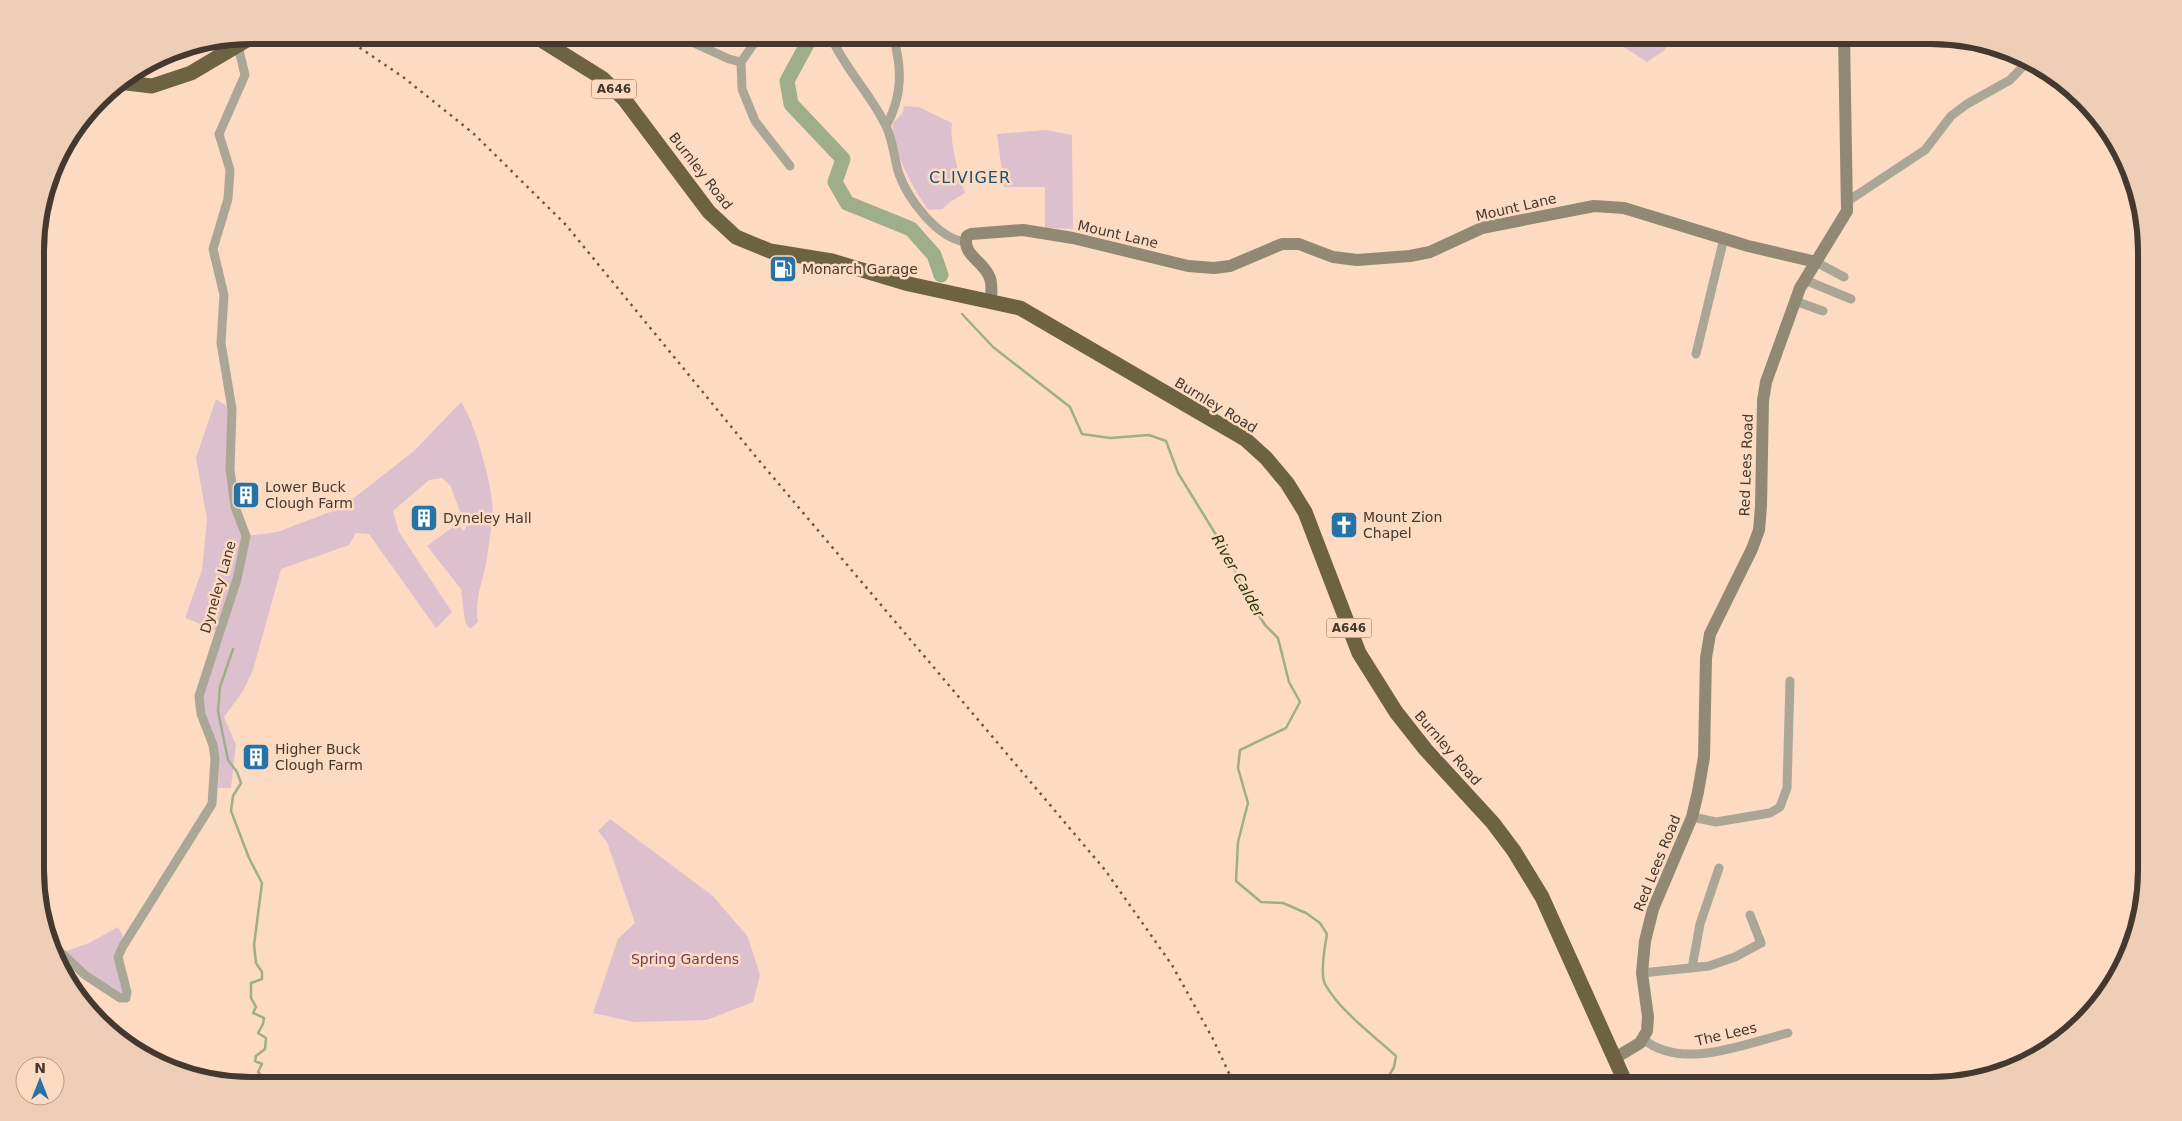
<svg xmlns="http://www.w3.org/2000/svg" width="2182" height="1121" font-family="'DejaVu Sans',sans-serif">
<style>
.green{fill:#ddc0ce}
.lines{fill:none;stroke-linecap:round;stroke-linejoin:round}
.stream{stroke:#9eae8a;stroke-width:2.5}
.river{stroke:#9eae8a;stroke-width:15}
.street{stroke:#aba797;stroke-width:9}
.secondary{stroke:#918973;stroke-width:12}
.highway{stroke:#6d6242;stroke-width:15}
.rail{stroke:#68574b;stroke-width:2.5;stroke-dasharray:2.5 5;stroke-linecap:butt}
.labels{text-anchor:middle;stroke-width:5;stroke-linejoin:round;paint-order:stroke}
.shield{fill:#fddbc3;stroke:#7c695b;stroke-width:1}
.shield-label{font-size:12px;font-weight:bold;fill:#45382f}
.street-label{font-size:14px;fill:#45382f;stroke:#fddbc3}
.poi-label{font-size:14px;fill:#45382f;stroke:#fddbc3;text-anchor:start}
.park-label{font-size:14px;fill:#723d5a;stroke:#fddbc3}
.water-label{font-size:15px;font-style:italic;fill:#263900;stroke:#fddbc3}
.quarter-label{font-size:16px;letter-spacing:1px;fill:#1b4f72;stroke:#fddbc3}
.rim{fill:none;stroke:#45382f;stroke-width:6}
</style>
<rect width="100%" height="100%" fill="#fddbc3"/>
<!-- green -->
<path class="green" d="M 1605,35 L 1670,35 L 1665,50 L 1647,62 Z
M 904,106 L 919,107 L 952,123 C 949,140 959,176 965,193 L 950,202 L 942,209 L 928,210 C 913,187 891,150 893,123 L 902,114 Z
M 1046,130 L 1072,135 L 1073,229 L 1045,228 L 1045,187 L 1004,187 L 997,134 Z
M 216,399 L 232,409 L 235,507 L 247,536 L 277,532 L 341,508 L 414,451 L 461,402 C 474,420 490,478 492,501 C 494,518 489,541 487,558 C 483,581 474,600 478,622 L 470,629 L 465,622 L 461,589 L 427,546 L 457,524 L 464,531 L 466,527 L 450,485 L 442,478 L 429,480 L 393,511 L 399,532 L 452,612 L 436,628 L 369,534 L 356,533 L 349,545 L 281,569 L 253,670 L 243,691 L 224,717 L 236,745 L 231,788 L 218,788 L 219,766 L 202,699 L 220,632 L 185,618 L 202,570 L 207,519 L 196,458 Z
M 610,819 L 713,896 L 748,937 L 760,975 L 753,1002 L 707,1020 L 634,1022 L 593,1013 L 618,939 L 635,923 L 607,842 L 598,831 Z
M 118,927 C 128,942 119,943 118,957 C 118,970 124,986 126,998 L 61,953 L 89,943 Z"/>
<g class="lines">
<!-- stream -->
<path class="stream" d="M 962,314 L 993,347 L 1070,407 L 1082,434 L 1110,438 L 1149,435 L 1166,441 L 1178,473 L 1226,551 L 1248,598 L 1265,625 L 1278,638 L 1289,682 L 1300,702 L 1286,728 L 1240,750 L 1238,768 L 1248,803 L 1238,842 L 1236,881 L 1261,902 L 1283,903 L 1306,913 L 1320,923 L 1327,934 C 1325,945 1320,974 1325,984 C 1339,1010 1374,1036 1396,1056 L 1394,1067 L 1383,1086
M 233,649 L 220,687 L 218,711 L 228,760 L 237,772 L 241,783 L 233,796 L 231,811 L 249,858 L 262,883 L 254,945 L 256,963 L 262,972 L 262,979 L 251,983 L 251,998 L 256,1007 L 253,1013 L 264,1018 L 263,1024 L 258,1033 L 266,1038 L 265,1049 L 256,1056 L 255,1061 L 262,1064 L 258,1072 L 261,1075 L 262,1085 L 268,1086"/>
<!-- river -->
<path class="river" d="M 812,35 L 787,81 L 791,104 L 843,159 L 835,182 L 847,203 L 911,229 L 934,255 L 941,275"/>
<!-- street -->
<path class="street" d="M 683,35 L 685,39 L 729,59 L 741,62 L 760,35
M 830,35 C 844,68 871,94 886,126 C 893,140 894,158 899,174 C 908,199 937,238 965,242
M 741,62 L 742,89 L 755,121 L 790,166
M 886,126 C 903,96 902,68 893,35
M 1848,201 L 1925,150 L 1951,116 L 1967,104 L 2010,80 L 2030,59
M 1816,262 L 1844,277
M 1805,280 L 1851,299
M 1795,301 L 1823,311
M 1696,354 L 1724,238
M 1692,817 L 1716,822 L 1770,813 L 1780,807 L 1787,788 L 1790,681
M 55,947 L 85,975 L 120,998 L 126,998 L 127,992 L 118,957 L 123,946 L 212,804 L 215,759 L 213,745 L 201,714 L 199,696 L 237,579 L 246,536 L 235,507 L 230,469 L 232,409 L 221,343 L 224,295 L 213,249 L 228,199 L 230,170 L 219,134 L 245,75 L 238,46
M 1692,968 L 1700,924 L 1719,868
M 1642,973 L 1709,966 L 1735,957 L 1761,943 L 1750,915
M 1643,1039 C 1682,1071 1744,1044 1788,1033"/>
<!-- secondary -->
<path class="secondary" d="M 991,300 C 991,293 993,283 989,276 C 983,261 961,254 967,236 L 971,234 L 1023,230 L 1073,238 L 1188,266 L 1214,268 L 1230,266 L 1282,244 L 1299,244 L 1333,257 L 1357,260 L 1410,256 L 1430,252 L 1482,228 L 1594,206 L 1624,208 L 1748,246 L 1816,262
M 1615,1058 L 1640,1043 L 1647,1031 L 1648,1017 L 1642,973 L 1645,941 L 1653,909 L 1692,817 L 1698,792 L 1704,757 L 1706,658 L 1710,634 L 1752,549 L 1759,530 L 1761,506 L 1763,401 L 1766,382 L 1800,288 L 1847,211 L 1844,35"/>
<!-- highway -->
<path class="highway" d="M 533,35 L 602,78 L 624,99 L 709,212 L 736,237 L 770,251 L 832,261 L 909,284 L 1020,308 L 1245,439 L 1266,458 L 1287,483 L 1305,512 L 1359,653 L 1396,712 L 1426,750 L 1493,823 L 1514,851 L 1542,897 L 1627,1086
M 118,82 L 152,86 L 191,73 L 255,35"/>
<!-- rail -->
<path class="rail" d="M 341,35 L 403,77 L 473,133 L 566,225 L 756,457 L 1105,870 L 1172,965 L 1213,1039 L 1235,1086"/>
</g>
<!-- icons -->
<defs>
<g id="fuel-square" transform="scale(1.4375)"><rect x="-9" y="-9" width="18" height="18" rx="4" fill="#2773a6" stroke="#fddbc3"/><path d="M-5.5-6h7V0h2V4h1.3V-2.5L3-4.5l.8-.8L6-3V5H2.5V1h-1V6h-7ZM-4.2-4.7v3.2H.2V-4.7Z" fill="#fff"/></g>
<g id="building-square" transform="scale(1.4375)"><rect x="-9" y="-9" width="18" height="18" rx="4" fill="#2773a6" stroke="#fddbc3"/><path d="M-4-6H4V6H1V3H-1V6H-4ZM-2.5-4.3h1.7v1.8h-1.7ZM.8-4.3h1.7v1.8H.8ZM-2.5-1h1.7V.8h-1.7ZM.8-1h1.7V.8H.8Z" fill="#fff"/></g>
<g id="church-square" transform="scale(1.4375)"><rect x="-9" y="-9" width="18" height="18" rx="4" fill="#2773a6" stroke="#fddbc3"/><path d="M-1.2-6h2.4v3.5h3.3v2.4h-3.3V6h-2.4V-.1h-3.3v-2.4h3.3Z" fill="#fff"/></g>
</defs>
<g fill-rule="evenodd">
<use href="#fuel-square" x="783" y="269"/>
<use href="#building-square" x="246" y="495"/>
<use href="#building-square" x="424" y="518"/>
<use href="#church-square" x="1344" y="525"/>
<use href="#building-square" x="256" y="757"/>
</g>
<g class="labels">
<!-- shield labels -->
<g class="shield">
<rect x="591.5" y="79.5" width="45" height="19" rx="4"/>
<rect x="1326.5" y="618.5" width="45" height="19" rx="4"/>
</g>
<g class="shield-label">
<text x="614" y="93">A646</text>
<text x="1349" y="632">A646</text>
</g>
<!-- street labels -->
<g class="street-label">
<text transform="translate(701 171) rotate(52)" y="5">Burnley Road</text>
<text transform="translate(1516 207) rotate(-13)" y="5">Mount Lane</text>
<text transform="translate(1118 234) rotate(13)" y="5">Mount Lane</text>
<text transform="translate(1216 405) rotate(31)" y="5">Burnley Road</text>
<text transform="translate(1746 465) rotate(-88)" y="5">Red Lees Road</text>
<text transform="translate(218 587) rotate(-74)" y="5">Dyneley Lane</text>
<text transform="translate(1448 748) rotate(49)" y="5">Burnley Road</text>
<text transform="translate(1657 863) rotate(-68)" y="5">Red Lees Road</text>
<text transform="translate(1726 1034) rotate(-13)" y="5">The Lees</text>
</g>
<!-- poi labels -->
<g class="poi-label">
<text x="802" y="274">Monarch Garage</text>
<text x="265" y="492">Lower Buck<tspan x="265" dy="16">Clough Farm</tspan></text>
<text x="1363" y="522">Mount Zion<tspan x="1363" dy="16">Chapel</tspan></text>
<text x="443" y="523">Dyneley Hall</text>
<text x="275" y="754">Higher Buck<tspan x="275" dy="16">Clough Farm</tspan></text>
</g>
<!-- park labels -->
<g class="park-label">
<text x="685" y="964">Spring Gardens</text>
</g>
<!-- water labels -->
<g class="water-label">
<text transform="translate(1238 576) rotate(61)" y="5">River Calder</text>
</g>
<!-- quarter labels -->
<g class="quarter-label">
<text x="970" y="183">CLIVIGER</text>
</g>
</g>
<!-- crop -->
<path d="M0 0H2182V1121H0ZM251 44H1931A207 207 0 0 1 2138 251V870A207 207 0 0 1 1931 1077H251A207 207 0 0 1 44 870V251A207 207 0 0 1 251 44Z" fill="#eeceb7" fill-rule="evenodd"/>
<path class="rim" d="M251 44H1931A207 207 0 0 1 2138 251V870A207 207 0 0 1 1931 1077H251A207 207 0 0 1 44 870V251A207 207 0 0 1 251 44Z"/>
<!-- north arrow -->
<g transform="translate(40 1081)"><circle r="24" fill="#fddbc3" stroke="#b39a88"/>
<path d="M0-4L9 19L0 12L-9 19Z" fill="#2773a6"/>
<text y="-8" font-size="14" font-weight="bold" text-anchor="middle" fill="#45382f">N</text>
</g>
</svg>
